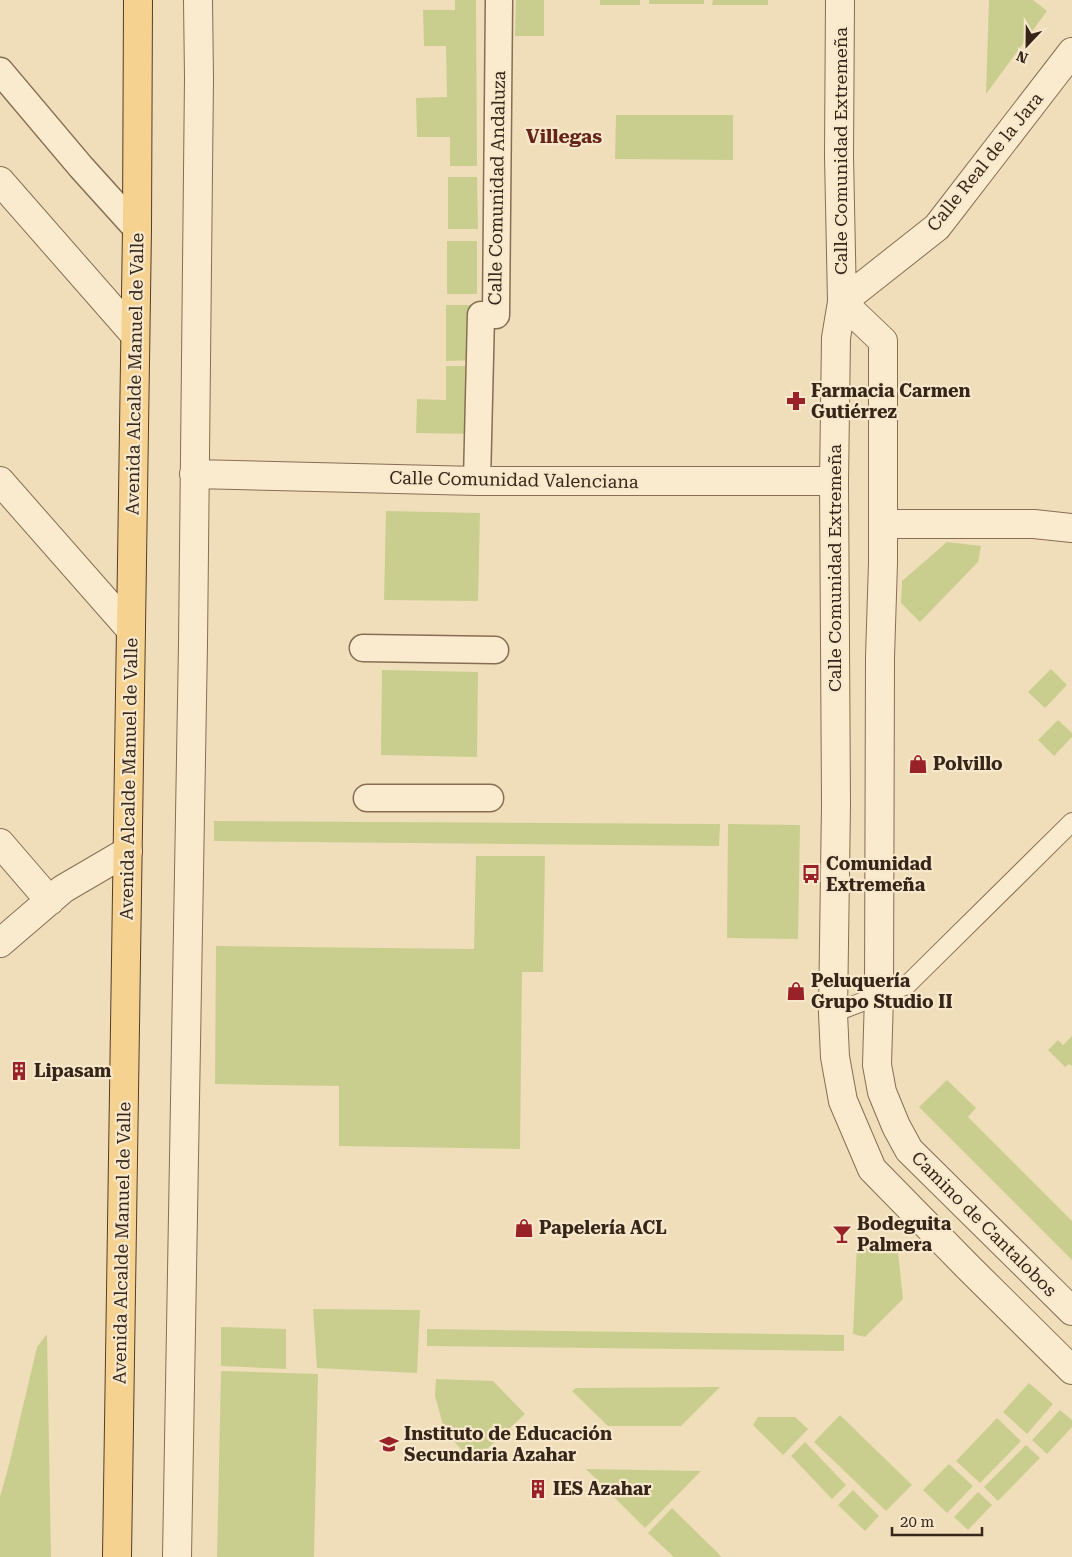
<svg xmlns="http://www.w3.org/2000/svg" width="1072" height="1557" font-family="'Roboto Serif',serif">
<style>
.green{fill:#c9ce8f}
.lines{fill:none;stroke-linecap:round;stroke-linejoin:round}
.service-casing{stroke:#876d54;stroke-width:20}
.pedestrian-casing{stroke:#876d54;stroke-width:29}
.minor-casing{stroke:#876d54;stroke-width:30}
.primary-casing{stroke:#543c29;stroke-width:30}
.service{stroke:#faebce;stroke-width:18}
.pedestrian{stroke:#faebce;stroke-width:26}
.minor{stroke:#faebce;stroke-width:28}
.primary{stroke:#f6d290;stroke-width:28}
.labels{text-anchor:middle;stroke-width:4.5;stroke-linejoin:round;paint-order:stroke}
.street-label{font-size:18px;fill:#36261a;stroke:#f7e8cb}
.poi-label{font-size:18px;font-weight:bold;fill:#36261a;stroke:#f7e8cb;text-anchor:start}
.neighbourhood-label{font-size:19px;font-weight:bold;fill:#642418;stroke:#f7e8cb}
</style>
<rect width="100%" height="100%" fill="#f0debb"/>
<!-- green -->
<path class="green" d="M 455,0 L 476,0 L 477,166 L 450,166 L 450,137 L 417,137 L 416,98 L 447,97 L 446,46 L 424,46 L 423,10 L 455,10 Z
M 516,0 L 544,0 L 544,36 L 515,36 Z
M 600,0 L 640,0 L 640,5 L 600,5 Z
M 649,0 L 704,0 L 704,4 L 649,4 Z
M 713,0 L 768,0 L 768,5 L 712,5 Z
M 989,0 L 1033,0 L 1047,11 L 986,94 Z
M 616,115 L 733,115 L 733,160 L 615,159 Z
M 448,177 L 477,177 L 478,229 L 448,229 Z
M 447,241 L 477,241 L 477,294 L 447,294 Z
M 446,305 L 475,305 L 476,360 L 446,361 Z
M 446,366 L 476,366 L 476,434 L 416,433 L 417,399 L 446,400 Z
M 386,511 L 480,513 L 478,601 L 384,600 Z
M 947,542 L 981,546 L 978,562 L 920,622 L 901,603 L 902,581 Z
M 1051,669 L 1067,685 L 1045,708 L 1028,692 Z
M 382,670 L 478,672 L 477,757 L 381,755 Z
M 1058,720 L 1072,733 L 1072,737 L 1054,756 L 1038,740 Z
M 214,821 L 720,824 L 719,846 L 214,841 Z
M 728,824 L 800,825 L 798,939 L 727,938 Z
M 476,856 L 545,856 L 543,972 L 522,972 L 520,1149 L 339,1146 L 339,1086 L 215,1084 L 216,946 L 474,949 Z
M 1072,1036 L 1072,1066 L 1069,1064 L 1065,1067 L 1048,1050 L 1058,1040 L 1063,1045 Z
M 947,1080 L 976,1108 L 968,1117 L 1072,1221 L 1072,1260 L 919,1107 Z
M 857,1243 L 882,1244 L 898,1252 L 903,1299 L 865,1337 L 853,1334 Z
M 313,1309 L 420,1310 L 417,1373 L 317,1368 Z
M 221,1327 L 286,1329 L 286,1369 L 221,1366 Z
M 427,1329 L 844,1335 L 844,1351 L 427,1346 Z
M 47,1334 L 51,1557 L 0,1557 L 0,1497 L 10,1461 L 37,1347 Z
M 221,1371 L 318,1374 L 314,1557 L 217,1557 Z
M 436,1379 L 493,1381 L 525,1414 L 473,1462 L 445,1432 L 435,1396 Z
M 1029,1383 L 1053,1404 L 1027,1434 L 1003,1412 Z
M 720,1387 L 681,1426 L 608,1426 L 572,1391 L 576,1388 Z
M 1060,1410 L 1072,1420 L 1072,1427 L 1047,1454 L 1032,1440 Z
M 840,1415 L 912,1485 L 886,1511 L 814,1442 Z
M 758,1417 L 795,1417 L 808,1429 L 783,1455 L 753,1425 Z
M 997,1418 L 1021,1441 L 980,1483 L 956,1461 Z
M 805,1442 L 846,1485 L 832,1499 L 791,1456 Z
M 1026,1445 L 1040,1458 L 998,1501 L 984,1487 Z
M 949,1464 L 973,1486 L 947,1513 L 923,1490 Z
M 586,1469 L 701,1471 L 645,1528 Z
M 853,1490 L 879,1516 L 865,1531 L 838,1505 Z
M 978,1492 L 992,1505 L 968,1530 L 954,1517 Z
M 672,1508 L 722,1557 L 674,1557 L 648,1533 Z"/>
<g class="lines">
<!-- service casing -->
<g class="service-casing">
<path id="service" d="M 833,1013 L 907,985 L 1072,822"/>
</g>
<!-- pedestrian casing -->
<g class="pedestrian-casing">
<path id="pedestrian" d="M 0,71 L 81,167 L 137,229
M 477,481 L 481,315 L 496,315 L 499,0
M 363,648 L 495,650
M 367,798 L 490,798"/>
</g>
<!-- minor casing -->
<g class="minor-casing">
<path id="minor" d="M 840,0 L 839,156 L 842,302 L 836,338 L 834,481 L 836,804 L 833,1013 L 835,1057 L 843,1101 L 872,1169 L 968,1267 L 1072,1370
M 0,181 L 135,335
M 842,302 L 883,341 L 883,563 L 880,657 L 879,996 L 877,1065 L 882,1092 L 896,1126 L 909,1150 L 1072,1311
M 842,302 L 937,227 L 1072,52
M 194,474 L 477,481 L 834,481
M 0,481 L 131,630
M 883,524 L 1034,524 L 1072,528
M 0,843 L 50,901
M 0,943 L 63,889 L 128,851
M 177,1557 L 193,644 L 199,78 L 198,0"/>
</g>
<!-- primary casing -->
<g class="primary-casing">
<path id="primary" d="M 117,1557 L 137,229 L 138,0"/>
</g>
<!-- service -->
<use href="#service" class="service"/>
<!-- pedestrian -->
<use href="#pedestrian" class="pedestrian"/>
<!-- minor -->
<use href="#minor" class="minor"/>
<!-- primary -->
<use href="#primary" class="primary"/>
</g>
<!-- icons -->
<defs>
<g id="pharmacy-bare" transform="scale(1.5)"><path d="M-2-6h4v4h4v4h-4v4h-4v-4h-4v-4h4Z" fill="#992228" stroke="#f7e8cb" stroke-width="2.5" paint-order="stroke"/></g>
<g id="shop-bare" transform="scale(1.5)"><path d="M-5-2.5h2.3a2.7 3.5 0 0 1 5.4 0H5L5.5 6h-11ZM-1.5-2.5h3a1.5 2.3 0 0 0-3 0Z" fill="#992228" stroke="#f7e8cb" stroke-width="2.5" paint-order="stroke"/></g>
<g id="bus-bare" transform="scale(1.5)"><path d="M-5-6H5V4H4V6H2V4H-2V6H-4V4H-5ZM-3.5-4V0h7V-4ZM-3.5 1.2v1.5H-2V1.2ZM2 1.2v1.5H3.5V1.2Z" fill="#992228" stroke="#f7e8cb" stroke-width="2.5" paint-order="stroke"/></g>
<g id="building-bare" transform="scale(1.5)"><path d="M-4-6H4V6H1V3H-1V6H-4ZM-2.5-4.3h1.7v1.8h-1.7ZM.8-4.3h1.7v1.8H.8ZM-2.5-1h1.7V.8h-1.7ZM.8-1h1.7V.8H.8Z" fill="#992228" stroke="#f7e8cb" stroke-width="2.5" paint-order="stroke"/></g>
<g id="bar-bare" transform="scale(1.5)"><path d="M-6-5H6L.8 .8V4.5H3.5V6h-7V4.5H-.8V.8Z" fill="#992228" stroke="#f7e8cb" stroke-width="2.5" paint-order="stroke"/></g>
<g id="school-bare" transform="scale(1.5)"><path d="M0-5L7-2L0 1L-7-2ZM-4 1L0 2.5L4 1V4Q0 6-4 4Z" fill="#992228" stroke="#f7e8cb" stroke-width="2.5" paint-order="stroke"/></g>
</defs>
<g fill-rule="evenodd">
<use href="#pharmacy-bare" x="796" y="401"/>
<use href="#shop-bare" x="918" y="764"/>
<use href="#bus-bare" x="811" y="874"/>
<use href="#shop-bare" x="796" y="991"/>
<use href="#building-bare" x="19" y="1071"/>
<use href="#shop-bare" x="524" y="1228"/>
<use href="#bar-bare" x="842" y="1234"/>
<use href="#school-bare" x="389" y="1444"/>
<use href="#building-bare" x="538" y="1489"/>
</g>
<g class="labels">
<!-- street labels -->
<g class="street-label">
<text transform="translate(841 151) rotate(-90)" y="6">Calle Comunidad Extremeña</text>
<text transform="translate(985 162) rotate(-51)" y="6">Calle Real de la Jara</text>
<text transform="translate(497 188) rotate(-89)" y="6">Calle Comunidad Andaluza</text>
<text transform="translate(135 374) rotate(-89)" y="6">Avenida Alcalde Manuel de Valle</text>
<text transform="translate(514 480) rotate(1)" y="6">Calle Comunidad Valenciana</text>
<text transform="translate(835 568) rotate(-90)" y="6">Calle Comunidad Extremeña</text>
<text transform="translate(129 779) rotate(-89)" y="6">Avenida Alcalde Manuel de Valle</text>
<text transform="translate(984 1224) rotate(45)" y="6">Camino de Cantalobos</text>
<text transform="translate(122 1243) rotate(-89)" y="6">Avenida Alcalde Manuel de Valle</text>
</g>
<!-- poi labels -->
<g class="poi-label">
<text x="811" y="397">Farmacia Carmen<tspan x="811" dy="21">Gutiérrez</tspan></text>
<text x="933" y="770">Polvillo</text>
<text x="826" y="870">Comunidad<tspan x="826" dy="21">Extremeña</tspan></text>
<text x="811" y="987">Peluquería<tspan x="811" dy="21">Grupo Studio II</tspan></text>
<text x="34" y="1077">Lipasam</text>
<text x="857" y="1230">Bodeguita<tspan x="857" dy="21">Palmera</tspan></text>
<text x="539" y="1234">Papelería ACL</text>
<text x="404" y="1440">Instituto de Educación<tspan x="404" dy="21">Secundaria Azahar</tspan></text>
<text x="553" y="1495">IES Azahar</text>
</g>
<!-- neighbourhood labels -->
<g class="neighbourhood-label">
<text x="564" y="143">Villegas</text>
</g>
</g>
<!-- north arrow -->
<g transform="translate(1027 45) rotate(202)" stroke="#f7e8cb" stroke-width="4" paint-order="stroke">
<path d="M0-4L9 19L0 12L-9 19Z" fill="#36261a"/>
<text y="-8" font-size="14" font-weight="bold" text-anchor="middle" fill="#36261a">N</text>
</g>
<!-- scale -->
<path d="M892 1527v8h90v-8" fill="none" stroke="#36261a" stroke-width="2.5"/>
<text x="900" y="1527" font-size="15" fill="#36261a" stroke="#f7e8cb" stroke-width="4" paint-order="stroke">20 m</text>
</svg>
